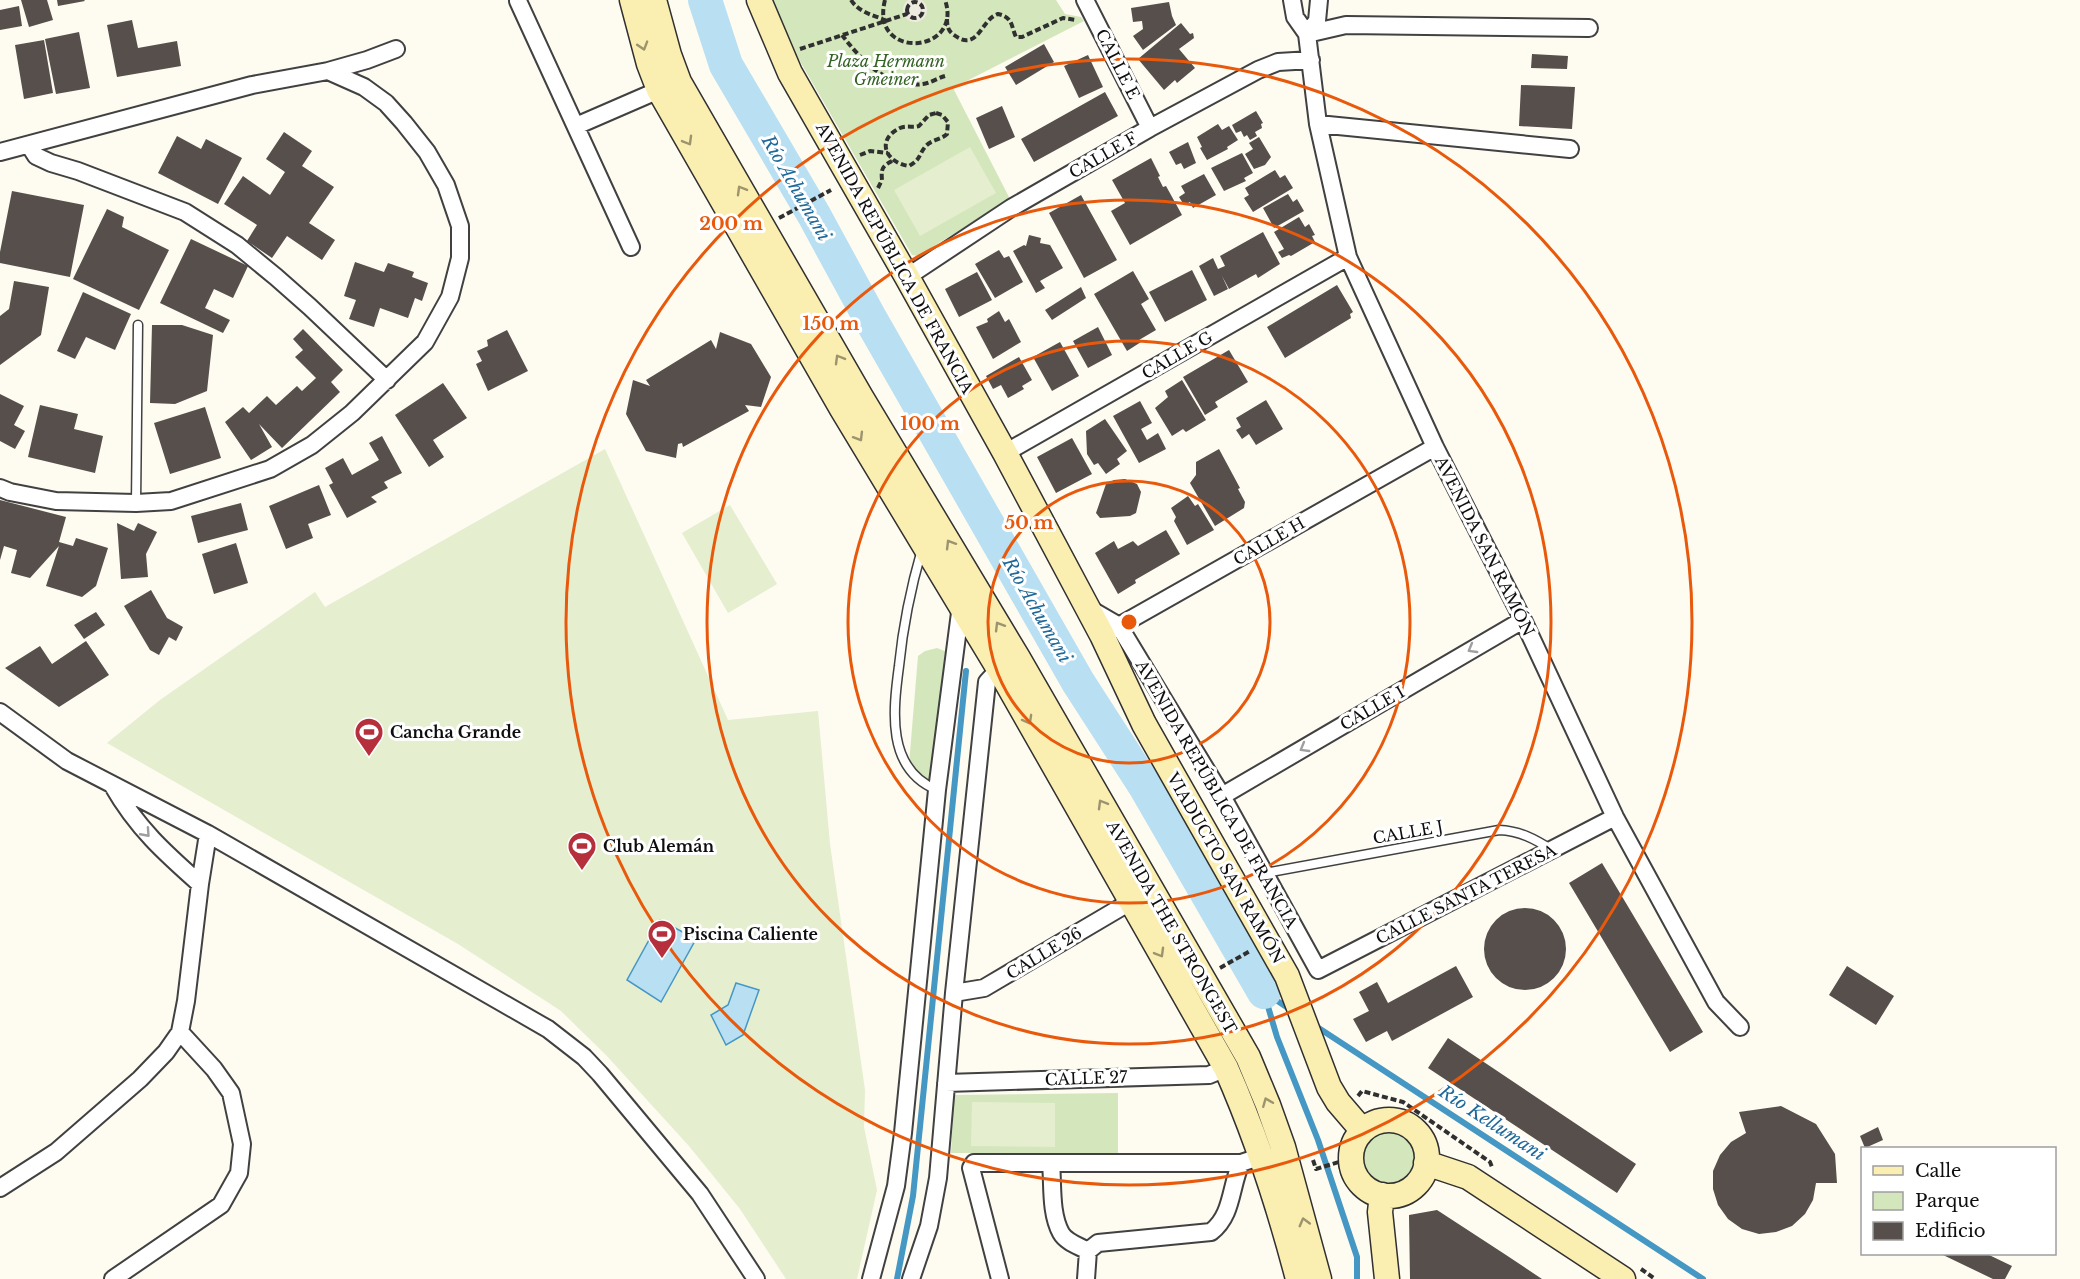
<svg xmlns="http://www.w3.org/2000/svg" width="2080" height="1279" font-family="'Libre Baskerville',serif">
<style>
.green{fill:#d4e7bc}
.pitch{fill:#e5eece}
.plaza{fill:#eeeae0}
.water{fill:#b9dff2;stroke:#4597c4;stroke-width:1.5}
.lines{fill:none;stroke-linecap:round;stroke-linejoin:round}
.stream{stroke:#4597c4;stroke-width:6}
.river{stroke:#b9dff2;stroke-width:34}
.building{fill:#564f4c}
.lane-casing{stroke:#414141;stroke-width:11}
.street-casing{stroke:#414141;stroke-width:20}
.secondary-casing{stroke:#303030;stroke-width:27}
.path{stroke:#303030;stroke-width:4;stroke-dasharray:6 3;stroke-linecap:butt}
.lane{stroke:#fff;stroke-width:8}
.street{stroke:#fff;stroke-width:16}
.secondary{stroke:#faeeb0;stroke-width:24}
.oneway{stroke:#9c946f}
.oneway2{stroke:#9f9f9f}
.ring{fill:none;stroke:#e8590c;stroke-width:3}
.labels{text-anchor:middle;stroke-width:6;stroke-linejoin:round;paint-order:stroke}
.park-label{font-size:16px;font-style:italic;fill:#336223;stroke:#fff}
.street-label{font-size:16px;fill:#0e0e0e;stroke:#fff}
.poi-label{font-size:16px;font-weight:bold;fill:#0e0e0e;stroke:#fff;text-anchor:start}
.water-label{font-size:18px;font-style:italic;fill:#1f6999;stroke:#fff}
.centre{fill:#e8590c;stroke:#fff;stroke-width:3}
.ring-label{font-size:18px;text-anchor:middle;font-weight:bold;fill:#e8590c;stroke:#fff;stroke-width:6;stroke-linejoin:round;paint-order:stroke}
</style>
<rect width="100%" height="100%" fill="#fefbf1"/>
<!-- green -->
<path class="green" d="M 771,0 L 1056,0 L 1065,14 L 1081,17 L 1084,21 L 953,88 L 1010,199 L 918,256 L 912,255 L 783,32 Z
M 937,648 L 947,652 L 932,783 L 923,785 L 909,764 L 918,656 L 925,651 Z
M 1118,1093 L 1118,1153 L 951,1153 L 954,1095 Z
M1362 1156a28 28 0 1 1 56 0a28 28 0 1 1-56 0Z"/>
<!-- pitch -->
<path class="pitch" d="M 970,147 L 996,193 L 920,236 L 894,190 Z
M 605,449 L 728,720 L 818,711 L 830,844 L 865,1090 L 864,1127 L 877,1190 L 857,1279 L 786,1279 L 740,1209 L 689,1146 L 606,1055 L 561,1011 L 458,944 L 107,743 L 160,700 L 315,592 L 325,607 Z
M 730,505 L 777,584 L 728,613 L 682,533 Z
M 972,1102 L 1055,1103 L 1055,1147 L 971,1146 Z"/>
<!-- plaza -->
<path class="plaza" d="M903 10a12 12 0 1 1 24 0a12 12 0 1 1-24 0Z"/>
<!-- water -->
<path class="water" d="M 660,920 L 696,939 L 661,1002 L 627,980 Z
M 736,983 L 759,990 L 743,1035 L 726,1045 L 711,1015 L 728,1005 Z"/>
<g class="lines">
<!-- stream -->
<path class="stream" d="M 1264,992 L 1291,1010
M 1264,993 L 1277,1037 L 1318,1140 L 1357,1257 L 1357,1279
M 1314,1025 L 1703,1279
M 897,1279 L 913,1196 L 966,671"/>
<!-- river -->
<path class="river" d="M 705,0 L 726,65 L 814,215 L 871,320 L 1078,682 L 1145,786 L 1264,992"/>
</g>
<!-- building -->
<path class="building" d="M 21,0 L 47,0 L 53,20 L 29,27 Z
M 57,0 L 84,0 L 85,1 L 58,6 Z
M 1169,2 L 1172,16 L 1176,25 L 1143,50 L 1133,36 L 1143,29 L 1142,21 L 1133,22 L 1131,8 Z
M 19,6 L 22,26 L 0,30 L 0,10 Z
M 132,20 L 138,48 L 177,41 L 181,66 L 117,77 L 107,25 Z
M 1181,23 L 1190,34 L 1193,33 L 1194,38 L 1179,49 L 1195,68 L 1177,83 L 1175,80 L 1164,90 L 1138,59 Z
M 79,32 L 90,88 L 56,94 L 45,39 Z
M 44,40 L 53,93 L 24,99 L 15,45 Z
M 1044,44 L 1054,62 L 1016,85 L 1005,67 Z
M 1532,54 L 1568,56 L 1567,69 L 1531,68 Z
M 1088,55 L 1103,87 L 1079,98 L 1064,66 Z
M 1521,85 L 1575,87 L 1572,129 L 1519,126 Z
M 1105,92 L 1118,116 L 1034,162 L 1021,139 Z
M 1002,106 L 1015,137 L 989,149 L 976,118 Z
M 1256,111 L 1263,123 L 1261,124 L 1262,128 L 1255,132 L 1257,136 L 1250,140 L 1247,135 L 1244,137 L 1241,131 L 1236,133 L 1232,125 Z
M 1218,124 L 1222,130 L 1229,126 L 1238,140 L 1227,147 L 1228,149 L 1207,160 L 1200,148 L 1202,147 L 1197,137 Z
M 284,132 L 312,151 L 302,166 L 334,187 L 309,223 L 335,240 L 322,260 L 287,236 L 272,258 L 247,241 L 257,225 L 224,204 L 243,176 L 270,195 L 285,172 L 266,159 Z
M 177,136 L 201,149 L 206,139 L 242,158 L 218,204 L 158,173 Z
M 1259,137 L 1271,157 L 1265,165 L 1254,169 L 1245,154 L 1253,149 L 1249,143 Z
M 1188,142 L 1196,163 L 1184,169 L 1181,163 L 1176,165 L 1169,152 Z
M 1242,153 L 1253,173 L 1244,178 L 1246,181 L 1224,191 L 1211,168 Z
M 1151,158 L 1160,176 L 1158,177 L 1163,187 L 1166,186 L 1182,215 L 1130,245 L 1111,211 L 1125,203 L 1112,180 Z
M 1275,170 L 1280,178 L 1285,175 L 1293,188 L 1253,212 L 1244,198 L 1249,195 L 1245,188 Z
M 1204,174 L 1216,195 L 1193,208 L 1190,202 L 1184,205 L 1179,197 L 1185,193 L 1181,186 Z
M 12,191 L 84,205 L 70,277 L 0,263 L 0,252 Z
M 1288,194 L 1293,202 L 1297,199 L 1304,211 L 1274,228 L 1263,208 Z
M 1081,195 L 1117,260 L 1084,278 L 1049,213 Z
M 107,209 L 124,217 L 122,227 L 169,250 L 139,310 L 73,279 Z
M 1299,217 L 1305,227 L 1309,224 L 1315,235 L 1312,236 L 1315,242 L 1291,256 L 1289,255 L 1282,258 L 1278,252 L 1284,249 L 1274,232 Z
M 1263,232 L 1280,264 L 1258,278 L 1256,274 L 1229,289 L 1222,276 L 1228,289 L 1214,296 L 1199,266 L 1213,258 L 1218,269 L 1225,266 L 1220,256 Z
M 1029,235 L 1041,238 L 1040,243 L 1050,245 L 1063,268 L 1040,281 L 1045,288 L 1036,293 L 1013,251 L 1024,245 L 1026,246 Z
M 191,239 L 248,266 L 233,298 L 214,289 L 205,308 L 230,320 L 223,333 L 160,303 Z
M 999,250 L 1004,258 L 1009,256 L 1023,282 L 995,298 L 975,264 Z
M 355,262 L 384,272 L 388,263 L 414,272 L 412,277 L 428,283 L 422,301 L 415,298 L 408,318 L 380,308 L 374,327 L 349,319 L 356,300 L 344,296 Z
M 1192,270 L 1207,300 L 1165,322 L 1149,292 Z
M 1133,271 L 1149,299 L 1141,304 L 1156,330 L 1139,340 L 1141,342 L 1127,351 L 1094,294 Z
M 977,272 L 992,300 L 959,317 L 945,289 Z
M 14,281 L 49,287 L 41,335 L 0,365 L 0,316 L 9,309 Z
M 1337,285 L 1353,312 L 1350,314 L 1351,318 L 1285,358 L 1267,327 Z
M 1081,287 L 1086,298 L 1052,320 L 1045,310 Z
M 83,292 L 131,314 L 115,350 L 86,337 L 75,359 L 57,351 Z
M 999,311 L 1005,322 L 1009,319 L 1021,342 L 993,359 L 976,327 L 988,322 L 987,319 Z
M 152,325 L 182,325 L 213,335 L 207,391 L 175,404 L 150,403 Z
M 1098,327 L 1112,355 L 1088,368 L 1073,341 Z
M 303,329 L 343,370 L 331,382 L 340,392 L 282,448 L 259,424 L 272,447 L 251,460 L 225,422 L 243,407 L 249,413 L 267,396 L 276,405 L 297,386 L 302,391 L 316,378 L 295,357 L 303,350 L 293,339 Z
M 507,330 L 528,371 L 488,391 L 476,364 L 482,361 L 477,351 L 488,346 L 487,340 Z
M 720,332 L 751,344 L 771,377 L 761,407 L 745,405 L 749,411 L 683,447 L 682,443 L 678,444 L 676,458 L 646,451 L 626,414 L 633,380 L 650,386 L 646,380 L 711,340 L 716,349 Z
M 1060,342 L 1079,376 L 1052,391 L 1033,357 Z
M 1229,350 L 1248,382 L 1215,402 L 1218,407 L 1205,415 L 1183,377 Z
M 1019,357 L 1032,380 L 1022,386 L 1024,389 L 1008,398 L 1001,385 L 993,389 L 986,376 Z
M 1182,380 L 1206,420 L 1186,432 L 1183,429 L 1172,436 L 1155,408 L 1168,397 L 1165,391 Z
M 443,383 L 467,418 L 433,440 L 444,457 L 429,467 L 395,415 Z
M 0,394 L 24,406 L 14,425 L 25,431 L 15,449 L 0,441 Z
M 1266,400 L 1283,429 L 1256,445 L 1249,434 L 1242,439 L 1236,430 L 1241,427 L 1236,418 Z
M 1140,401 L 1152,423 L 1141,429 L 1147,440 L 1158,433 L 1166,449 L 1139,463 L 1113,416 Z
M 40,405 L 78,414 L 74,429 L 103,436 L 95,473 L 28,457 Z
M 205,407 L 221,458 L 170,474 L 154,423 Z
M 1105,419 L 1127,451 L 1117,459 L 1120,464 L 1106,474 L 1098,463 L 1094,465 L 1087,454 L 1086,431 Z
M 382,436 L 402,473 L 384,482 L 388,488 L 371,497 L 377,502 L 347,518 L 329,485 L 333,483 L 325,468 L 343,458 L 352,475 L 379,460 L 369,443 Z
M 1072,438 L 1092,474 L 1056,493 L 1037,457 Z
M 1219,449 L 1240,488 L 1238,489 L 1245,502 L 1244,508 L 1215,526 L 1190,483 L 1196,475 L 1196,462 Z
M 1125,479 L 1137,484 L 1141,492 L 1136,513 L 1130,516 L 1100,518 L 1096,513 L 1106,484 L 1114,480 Z
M 319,485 L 331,515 L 308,524 L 313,538 L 286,549 L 269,506 Z
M 1188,496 L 1195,506 L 1198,504 L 1214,530 L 1187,545 L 1174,521 L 1176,517 L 1171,508 Z
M 0,500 L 66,517 L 59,542 L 73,546 L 76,538 L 108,548 L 96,586 L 82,597 L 46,586 L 59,546 L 30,578 L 11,573 L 17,550 L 4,546 L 0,560 Z
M 241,503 L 248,530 L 198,543 L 191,516 Z
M 117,523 L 134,531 L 138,523 L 157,532 L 146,554 L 148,577 L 121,579 Z
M 1166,530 L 1180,554 L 1135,580 L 1136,583 L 1118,594 L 1095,553 L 1114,541 L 1118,549 L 1133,541 L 1138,546 Z
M 236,543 L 248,583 L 214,594 L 202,554 Z
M 151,590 L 167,618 L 183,627 L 176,641 L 169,637 L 159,655 L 150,650 L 124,606 Z
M 96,612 L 105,625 L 84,639 L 74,625 Z
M 86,641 L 109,675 L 59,707 L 5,668 L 40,646 L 52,664 Z
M 1602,863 L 1703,1032 L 1670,1052 L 1569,883 Z
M1484 949a41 41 0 1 1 82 0a41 41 0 1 1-82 0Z
M 1456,966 L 1473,997 L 1392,1041 L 1387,1031 L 1366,1042 L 1353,1019 L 1369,1011 L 1359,992 L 1377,982 L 1388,1003 Z
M 1847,966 L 1894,996 L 1876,1025 L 1829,995 Z
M 1448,1038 L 1636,1164 L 1617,1193 L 1428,1068 Z
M 1781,1106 L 1816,1124 L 1835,1154 L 1837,1183 L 1816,1183 L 1813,1200 L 1805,1214 L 1792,1226 L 1776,1232 L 1759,1234 L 1742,1229 L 1728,1219 L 1718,1205 L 1713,1189 L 1713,1171 L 1720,1155 L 1731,1142 L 1746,1133 L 1739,1112 Z
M 1878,1127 L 1883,1140 L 1865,1148 L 1860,1136 Z
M 1437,1210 L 1503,1253 L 1542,1279 L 1410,1279 L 1409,1215 Z
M 1941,1254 L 1987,1254 L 2012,1266 L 2005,1279 L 1993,1279 Z"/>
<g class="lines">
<!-- lane casing -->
<g class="lane-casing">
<path id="lane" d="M 136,503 L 138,325
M 922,549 C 911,587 903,626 899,666 C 893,711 886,769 937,790
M 1265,873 L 1499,830 C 1520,831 1535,839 1552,850"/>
</g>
<!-- street casing -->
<g class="street-casing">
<path id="street" d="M 1085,0 L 1150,128
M 1292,0 L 1295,17 L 1307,34 L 1318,124 L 1348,257 L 1435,447 L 1523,620 L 1615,817 L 1716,1002 L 1740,1027
M 518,1 L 631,247
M 1307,34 L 1346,25 L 1589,28
M 1307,34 L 1317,21 L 1319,0
M 328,71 L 367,60 L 396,49
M 1318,124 L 1570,149
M 576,126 L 659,90
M 29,145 L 36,156 L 51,163 L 78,171 L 185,212 L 237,245 L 276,277 L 310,307 L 387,380
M 0,152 L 252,85 L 328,71 L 364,87 L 386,103 L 404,123 L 427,152 L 446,185 L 460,226 L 460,258 L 450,297 L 425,342 L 352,413 L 312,445 L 270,469 L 171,501 L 136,503 L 56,501 L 10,492 L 0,488
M 907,277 L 1011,208 L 1150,128 L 1258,70 L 1278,62 L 1311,60
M 1005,453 L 1348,257
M 1088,608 L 1119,626 L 1222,796 L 1318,970 L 1615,817
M 1110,631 L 1435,447
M 0,712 L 67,761 L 208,834 L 548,1029 L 584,1057 L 600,1074 L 700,1194 L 756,1279
M 113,786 C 137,828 165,853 200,884
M 1222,796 L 1523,620
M 954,993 L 984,988 L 1130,902
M 946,1083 L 1209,1075 L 1226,1068
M 1051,1163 C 1053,1184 1050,1213 1061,1233 C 1066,1242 1079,1246 1088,1251
M 0,1188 L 56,1152 L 140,1079 L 166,1052 L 180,1032 L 186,1001 L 200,884 L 208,834
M 113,1279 L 221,1205 L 239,1173 L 242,1144 L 231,1093 L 214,1069 L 180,1032
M 871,1279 L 896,1186 L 903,1133 L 937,790 L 961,605 L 963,604
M 911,1279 L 929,1226 L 938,1178 L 954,993 L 987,682 L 999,669 L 1006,665
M 1000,1279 L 971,1168 L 974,1163 L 1241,1163
M 1086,1279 L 1088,1251 L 1098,1243 L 1211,1232 C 1233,1215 1230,1187 1241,1163 L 1250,1160"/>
</g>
<!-- secondary casing -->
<g class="secondary-casing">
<path id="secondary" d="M 632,0 L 649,64 L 659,90 L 842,409 L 999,669 L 1226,1068 C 1256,1136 1279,1206 1298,1279
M 654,0 L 669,55 L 679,82 L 861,397 L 1018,658 L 1248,1057 L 1268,1105 L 1283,1147 L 1319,1279
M 759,0 L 790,73 L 907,277 L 1005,453 L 1102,635 L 1144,724 L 1287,976 L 1329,1087 L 1338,1102 L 1362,1130
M1351 1158a38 38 0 1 1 76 0a38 38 0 1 1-76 0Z
M 1426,1163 L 1468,1177 L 1623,1279
M 1382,1195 L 1380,1212 L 1387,1279"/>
</g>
<!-- path -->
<path class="path" d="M 851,0 C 858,11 871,15 883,19
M 885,0 C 869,61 964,54 945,0
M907 10a8 8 0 1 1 16 0a8 8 0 1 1-16 0Z
M 947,19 C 947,26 948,31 954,35 C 978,53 981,19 998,14 C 1013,17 1011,26 1016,37 L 1022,37 L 1063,18 L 1076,20
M 842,35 C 861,60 888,89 923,84 C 930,83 938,78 945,76
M 800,49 L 907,14
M 936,113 L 942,115 L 948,122 L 947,134 C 941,140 930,140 925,147 C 918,156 921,159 909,166 C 886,163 875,140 900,128 C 907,125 913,128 919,126 L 929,115 Z
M 860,155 L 870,151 L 888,153
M 878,188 L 882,180 C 881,169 882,166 892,161
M 779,218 L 831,190
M 1220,968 L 1250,951
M 1358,1096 L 1362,1091 L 1403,1102 L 1490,1162 L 1492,1167
M 1313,1160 L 1316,1169 L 1339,1162 L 1343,1176
M 1641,1269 L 1655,1279"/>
<!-- lane -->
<use href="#lane" class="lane"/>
<!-- street -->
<use href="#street" class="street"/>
<!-- secondary -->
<use href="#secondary" class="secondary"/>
</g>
<!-- one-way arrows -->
<defs><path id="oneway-chevron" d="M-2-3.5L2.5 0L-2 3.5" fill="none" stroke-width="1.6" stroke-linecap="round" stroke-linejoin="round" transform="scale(1.5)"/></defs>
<g class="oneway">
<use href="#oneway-chevron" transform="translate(643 46) rotate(73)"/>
<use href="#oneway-chevron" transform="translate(688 141) rotate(60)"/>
<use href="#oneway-chevron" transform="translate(741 190) rotate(-120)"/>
<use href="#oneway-chevron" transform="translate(839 359) rotate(-120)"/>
<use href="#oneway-chevron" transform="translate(859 437) rotate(59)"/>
<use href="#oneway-chevron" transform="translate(950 544) rotate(-121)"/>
<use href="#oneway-chevron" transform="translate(999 626) rotate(-121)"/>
<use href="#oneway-chevron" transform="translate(1028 720) rotate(61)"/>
<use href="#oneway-chevron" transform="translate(1102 804) rotate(-120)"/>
<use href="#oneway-chevron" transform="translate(1160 953) rotate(60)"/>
<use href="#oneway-chevron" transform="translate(1267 1102) rotate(-112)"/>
<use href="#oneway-chevron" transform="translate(1304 1222) rotate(-105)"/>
</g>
<g class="oneway2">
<use href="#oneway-chevron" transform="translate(1472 649) rotate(150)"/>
<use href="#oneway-chevron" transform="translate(1304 748) rotate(150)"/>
<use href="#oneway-chevron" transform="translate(146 833) rotate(48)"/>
</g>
<!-- distance rings -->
<g class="ring">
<circle cx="1129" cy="622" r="141"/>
<circle cx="1129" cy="622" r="281"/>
<circle cx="1129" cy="622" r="422"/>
<circle cx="1129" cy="622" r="563"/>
</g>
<!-- icons -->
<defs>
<g id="stadium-pin" transform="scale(1.5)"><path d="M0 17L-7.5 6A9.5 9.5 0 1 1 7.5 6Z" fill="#b62f3c" stroke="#fff"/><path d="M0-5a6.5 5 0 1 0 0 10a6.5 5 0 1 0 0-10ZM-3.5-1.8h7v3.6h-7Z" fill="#fff"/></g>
</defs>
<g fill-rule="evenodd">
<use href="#stadium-pin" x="369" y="732"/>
<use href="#stadium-pin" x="582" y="846"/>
<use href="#stadium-pin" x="662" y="934"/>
</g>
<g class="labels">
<!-- park labels -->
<g class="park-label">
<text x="886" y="67">Plaza Hermann<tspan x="886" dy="18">Gmeiner</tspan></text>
</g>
<!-- street labels -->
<g class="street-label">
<text transform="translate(1118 64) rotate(63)" y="6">CALLE E</text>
<text transform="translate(1103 155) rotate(-30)" y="6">CALLE F</text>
<text transform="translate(895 258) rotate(61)" y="6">AVENIDA REPÚBLICA DE FRANCIA</text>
<text transform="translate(1177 355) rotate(-30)" y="6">CALLE G</text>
<text transform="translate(1269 541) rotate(-30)" y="6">CALLE H</text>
<text transform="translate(1485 546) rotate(63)" y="6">AVENIDA SAN RAMÓN</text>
<text transform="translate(1372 708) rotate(-30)" y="6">CALLE I</text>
<text transform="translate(1217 794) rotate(60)" y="6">AVENIDA REPÚBLICA DE FRANCIA</text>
<text transform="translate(1408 832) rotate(-10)" y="6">CALLE J</text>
<text transform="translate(1226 868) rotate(60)" y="6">VIADUCTO SAN RAMÓN</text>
<text transform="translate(1466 894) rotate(-27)" y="6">CALLE SANTA TERESA</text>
<text transform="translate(1172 927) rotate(60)" y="6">AVENIDA THE STRONGEST</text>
<text transform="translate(1044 953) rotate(-31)" y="6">CALLE 26</text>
<text transform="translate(1086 1078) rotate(-2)" y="6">CALLE 27</text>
</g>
<!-- poi labels -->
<g class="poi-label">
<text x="390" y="738">Cancha Grande</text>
<text x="603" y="852">Club Alemán</text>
<text x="683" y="940">Piscina Caliente</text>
</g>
<!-- water labels -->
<g class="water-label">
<text transform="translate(796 188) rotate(60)" y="6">Río Achumani</text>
<text transform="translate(1037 610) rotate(60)" y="6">Río Achumani</text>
<text transform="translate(1492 1123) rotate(33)" y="6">Río Kellumani</text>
</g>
</g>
<circle cx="1129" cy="622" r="9" class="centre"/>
<g class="ring-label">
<text x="731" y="230">200 m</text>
<text x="831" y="330">150 m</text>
<text x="930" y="430">100 m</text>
<text x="1029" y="529">50 m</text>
</g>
<!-- legend -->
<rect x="1861" y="1147" width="195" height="108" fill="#ffffff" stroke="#9f9f9f" stroke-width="1.5"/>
<rect x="1873" y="1166" width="30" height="9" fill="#faeeb0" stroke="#9f9f9f" stroke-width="1.5"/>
<text x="1915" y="1177" font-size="18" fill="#0e0e0e">Calle</text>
<rect x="1873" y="1192" width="30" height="18" fill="#d4e7bc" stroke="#9f9f9f" stroke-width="1.5"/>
<text x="1915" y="1207" font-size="18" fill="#0e0e0e">Parque</text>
<rect x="1873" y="1222" width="30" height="18" fill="#564f4c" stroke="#9f9f9f" stroke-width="1.5"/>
<text x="1915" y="1237" font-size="18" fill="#0e0e0e">Edificio</text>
</svg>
